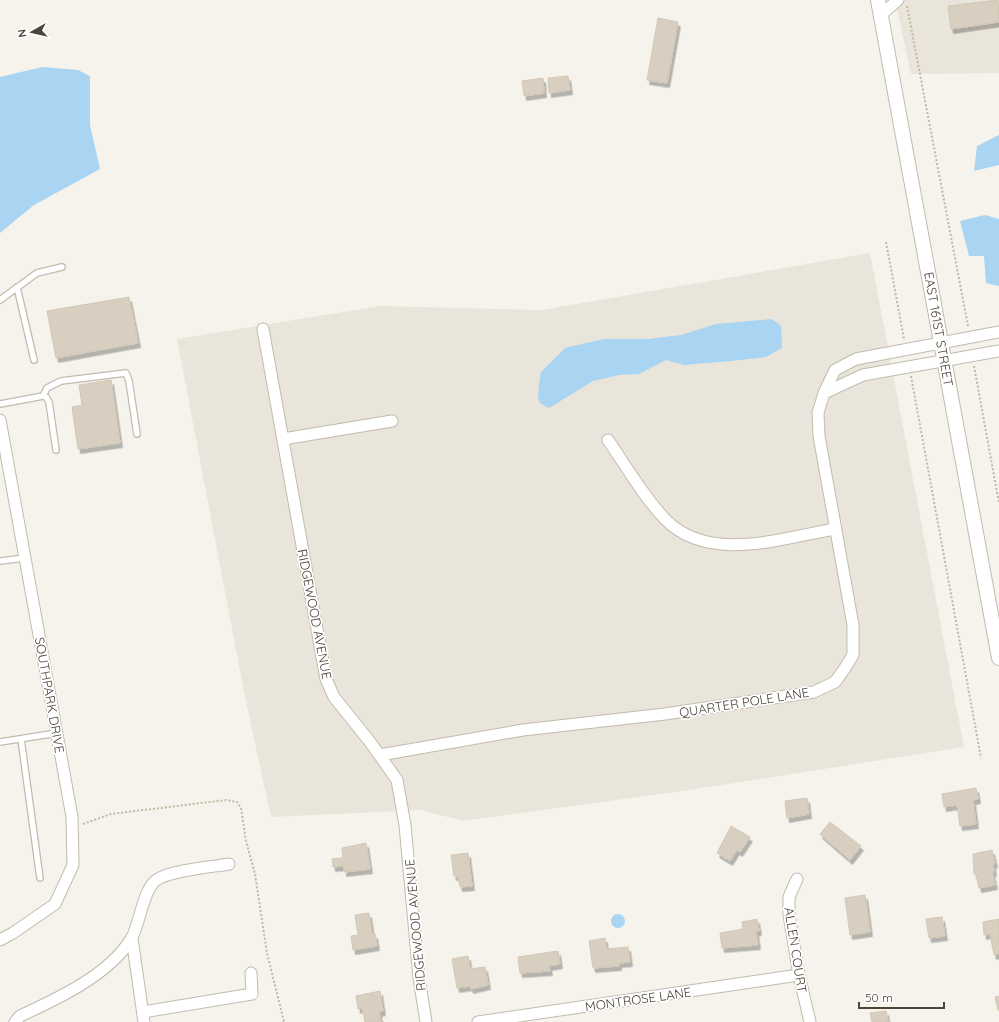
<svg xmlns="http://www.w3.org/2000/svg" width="999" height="1022" font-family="Quicksand,sans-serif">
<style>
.residential{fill:#eae5da}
.water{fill:#a9d4f2}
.building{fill:#d8cfc1;stroke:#d3c7b4;filter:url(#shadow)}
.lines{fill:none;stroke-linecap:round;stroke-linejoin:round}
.service-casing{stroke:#c2bbae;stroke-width:8}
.minor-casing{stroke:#c2bbae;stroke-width:13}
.tertiary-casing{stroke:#c2bbae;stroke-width:16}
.path{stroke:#c4b79f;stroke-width:2;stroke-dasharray:2 2;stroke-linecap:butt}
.service{stroke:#fff;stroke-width:5.5}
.minor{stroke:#fff;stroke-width:11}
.tertiary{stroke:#fff;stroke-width:14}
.labels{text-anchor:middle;stroke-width:3.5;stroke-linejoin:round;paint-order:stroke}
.street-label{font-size:13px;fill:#4b4439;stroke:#fff}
</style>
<defs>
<filter id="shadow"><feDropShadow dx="2.5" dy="4.5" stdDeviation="0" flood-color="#0004"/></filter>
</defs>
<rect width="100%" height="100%" fill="#f6f3ec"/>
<!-- residential -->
<path class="residential" d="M 895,0 L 999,0 L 999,73 L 911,74 Z
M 870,253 L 964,747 L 683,791 L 463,821 L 421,810 L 271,817 L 244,692 L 177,339 L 380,306 L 542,310 Z"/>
<!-- water -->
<path class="water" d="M 42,67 L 78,70 L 90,76 L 90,125 L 100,169 L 34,205 L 0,233 L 0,77 Z
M 999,135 L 999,165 L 974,171 L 977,146 Z
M 985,215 L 999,219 L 999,286 L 986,283 L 984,256 L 969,256 L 960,221 Z
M 772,319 L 781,326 L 782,348 L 766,357 L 731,361 L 684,365 L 666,360 L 639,374 L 619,375 L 593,381 L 549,408 L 540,403 L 538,398 L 539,384 L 541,372 L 565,348 L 604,339 L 648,339 L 681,335 L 716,324 Z
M611 921a7 7 0 1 1 14 0a7 7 0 1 1-14 0Z"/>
<!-- building -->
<path class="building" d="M 998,0 L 999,22 L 951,29 L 948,6 Z
M 658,18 L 678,22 L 667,83 L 647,80 Z
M 568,76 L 570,90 L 549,93 L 548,78 Z
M 543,78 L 544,93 L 524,96 L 522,81 Z
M 129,297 L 138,343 L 56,358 L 47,311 Z
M 111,380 L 120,443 L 78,449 L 72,407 L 82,405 L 79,385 Z
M 976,788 L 978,799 L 973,800 L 976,824 L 960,826 L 957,805 L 944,807 L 942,794 Z
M 807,798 L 809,814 L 787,818 L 785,801 Z
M 830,822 L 861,846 L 850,860 L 820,834 Z
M 731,826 L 750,837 L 740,852 L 737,850 L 730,861 L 717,853 Z
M 366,843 L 370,869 L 344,872 L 344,866 L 333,867 L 332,859 L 343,858 L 342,848 Z
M 992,850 L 995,863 L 993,864 L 994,872 L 992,872 L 995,885 L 979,888 L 976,874 L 974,874 L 973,854 Z
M 468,853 L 472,886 L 460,887 L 458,876 L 454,876 L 451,855 Z
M 865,895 L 870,932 L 850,935 L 845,898 Z
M 369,913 L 372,934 L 375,934 L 377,946 L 353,950 L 351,936 L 358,935 L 355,915 Z
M 942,917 L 945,936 L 929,938 L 926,919 Z
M 757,919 L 759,931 L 756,931 L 758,945 L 722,948 L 720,933 L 743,929 L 742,922 Z
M 999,919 L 999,954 L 994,955 L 990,934 L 984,935 L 983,922 Z
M 605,938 L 606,949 L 628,947 L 630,962 L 619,963 L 619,966 L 593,968 L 589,941 Z
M 558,951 L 560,964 L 549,966 L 550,971 L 520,973 L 518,957 Z
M 468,956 L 470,969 L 485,967 L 488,985 L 471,989 L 470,986 L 457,988 L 452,959 Z
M 380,991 L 383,1011 L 379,1012 L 381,1022 L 365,1022 L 362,1008 L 358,1009 L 356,996 Z
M 999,996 L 999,1010 L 998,1010 L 995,997 Z
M 886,1011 L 888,1022 L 872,1022 L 870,1013 Z"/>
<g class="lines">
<!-- service casing -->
<g class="service-casing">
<path id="service" d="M 17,287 L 34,360
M 0,300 L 37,273 L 62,267
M 43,396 L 47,388 L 61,381 L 126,373 L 129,381 L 137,434
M 0,404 L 43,396 L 46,397 L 49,402 L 56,450
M 0,561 L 25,558
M 21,739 L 40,878
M 0,742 L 57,733"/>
</g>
<!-- minor casing -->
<g class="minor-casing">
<path id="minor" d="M 881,15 L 898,0
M 263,329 L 326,679 L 334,697 L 370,742 L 397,780 L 405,825 L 419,978 L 426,1022
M 824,393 L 863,375 L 999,351
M 0,420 L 72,817 L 73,865 L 55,904 L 13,933 L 0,940
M 283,439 L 392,421
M 608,440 C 626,466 643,496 665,519 C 708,564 783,538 835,529
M 380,755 L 523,730 L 665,714 L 814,692 L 835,682 L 845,668 L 853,655 L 853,625 L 819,436 L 818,413 L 824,393 L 835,370 L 856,359 L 999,332
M 797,879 L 789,897 L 789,915 L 799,975 L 810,1022
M 132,938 L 144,1022
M 143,1012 L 252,994 L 251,973
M 15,1022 L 20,1016 C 57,999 109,975 131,939 C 140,925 143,887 158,879 C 173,870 211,867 229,864
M 478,1022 L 799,975"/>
</g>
<!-- tertiary casing -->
<g class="tertiary-casing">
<path id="tertiary" d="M 878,0 L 999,658"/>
</g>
<!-- path -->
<path class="path" d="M 907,6 L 968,326
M 886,242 L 904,339
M 974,366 L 999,503
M 911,376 L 981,758
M 83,824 L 111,814 L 226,800 L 237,802 L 241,808 L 246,841 L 255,874 L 267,953 L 284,1022"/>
<!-- service -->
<use href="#service" class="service"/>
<!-- minor -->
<use href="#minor" class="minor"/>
<!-- tertiary -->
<use href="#tertiary" class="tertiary"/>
</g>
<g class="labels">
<!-- street labels -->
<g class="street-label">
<text transform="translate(939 329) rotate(80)" y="5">EAST 161ST STREET</text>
<text transform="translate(315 614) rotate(79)" y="5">RIDGEWOOD AVENUE</text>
<text transform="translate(50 695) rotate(80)" y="5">SOUTHPARK DRIVE</text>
<text transform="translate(744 702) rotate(-9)" y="5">QUARTER POLE LANE</text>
<text transform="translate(415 925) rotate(-95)" y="5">RIDGEWOOD AVENUE</text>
<text transform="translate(796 950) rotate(81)" y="5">ALLEN COURT</text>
<text transform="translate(638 999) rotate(-8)" y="5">MONTROSE LANE</text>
</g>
</g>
<!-- north arrow -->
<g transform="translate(32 32) rotate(262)" stroke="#ffffff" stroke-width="3" paint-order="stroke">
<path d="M0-3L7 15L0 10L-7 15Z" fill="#4b4439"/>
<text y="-6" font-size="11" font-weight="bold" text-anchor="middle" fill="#4b4439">N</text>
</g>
<!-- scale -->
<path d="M859 1002v6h85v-6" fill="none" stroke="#4b4439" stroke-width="2"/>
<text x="865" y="1002" font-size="12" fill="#4b4439" stroke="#ffffff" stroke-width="3" paint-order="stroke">50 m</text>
</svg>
